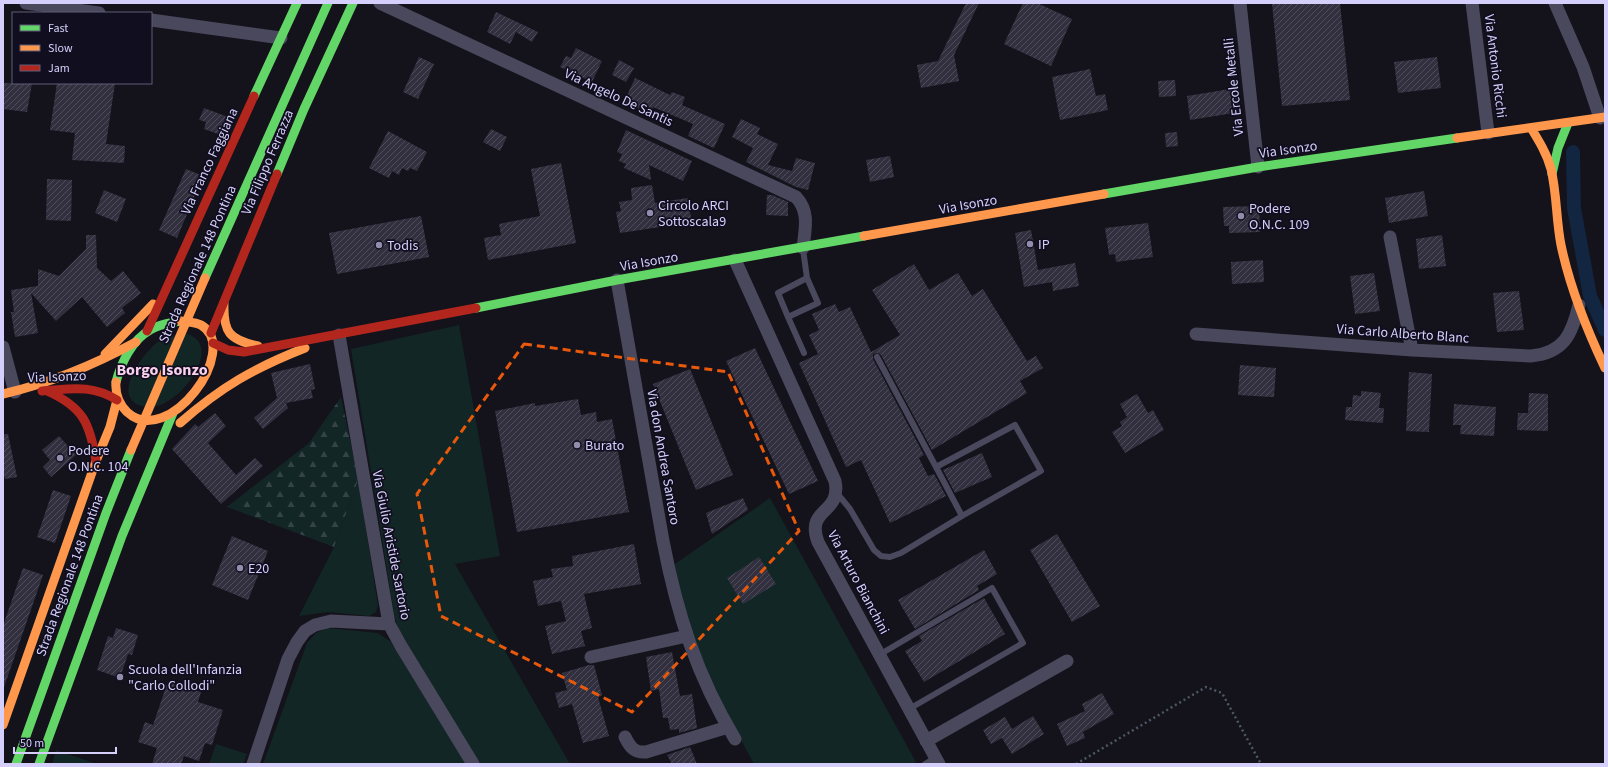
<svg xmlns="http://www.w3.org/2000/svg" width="1608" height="767" font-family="'Source Sans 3',sans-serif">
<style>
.grass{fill:#122626}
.forest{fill:url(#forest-firs)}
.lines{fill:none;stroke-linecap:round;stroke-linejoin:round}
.canal{stroke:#122541;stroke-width:14}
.building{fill:url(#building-hatch)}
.path{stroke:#4b5964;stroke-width:2.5;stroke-dasharray:2 3;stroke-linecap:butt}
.lane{stroke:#49485c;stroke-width:6}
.street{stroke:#49485c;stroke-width:13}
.fast{stroke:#63d668;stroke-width:9}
.slow{stroke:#ff974d;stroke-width:9}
.jam{stroke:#b3261e;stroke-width:9}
.slow-bridge{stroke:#ff974d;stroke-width:9}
.marked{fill:none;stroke:#e8590c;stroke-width:3;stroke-dasharray:8 5;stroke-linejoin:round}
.poi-dot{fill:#918ead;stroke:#110e1f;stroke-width:1.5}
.labels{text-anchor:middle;stroke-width:3.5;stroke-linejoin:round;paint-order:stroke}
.street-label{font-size:14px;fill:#d5d0fb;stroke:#110e1f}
.poi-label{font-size:14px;fill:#d5d0fb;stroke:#110e1f;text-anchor:start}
.quarter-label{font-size:16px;font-weight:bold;fill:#fbd2ed;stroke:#110e1f}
</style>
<defs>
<pattern id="forest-firs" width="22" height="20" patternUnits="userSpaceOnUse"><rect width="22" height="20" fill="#122626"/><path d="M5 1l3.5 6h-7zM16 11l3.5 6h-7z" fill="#344446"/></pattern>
<pattern id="building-hatch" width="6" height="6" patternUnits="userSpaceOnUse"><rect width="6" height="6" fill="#32303e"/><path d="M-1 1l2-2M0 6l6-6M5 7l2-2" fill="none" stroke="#4f4d5b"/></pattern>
</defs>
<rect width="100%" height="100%" fill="#14121b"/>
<!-- grass -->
<path class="grass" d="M 459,325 L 500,556 L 455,564 L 570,764 L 478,764 L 406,647 L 395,619 L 351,349 Z
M 188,334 C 225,347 178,409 149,407 C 106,404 141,354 159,341 C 168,335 177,335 188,334 Z
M 358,480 L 378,605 L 376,612 L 369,616 L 328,612 L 299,616 L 334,547 Z
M 770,498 L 916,762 L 912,764 L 754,764 L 711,684 L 676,586 L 672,566 Z
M 327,628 L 378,633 L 391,642 L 466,764 L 263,764 L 307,643 L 316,633 Z
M 216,744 L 247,754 L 243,764 L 209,764 Z
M 56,750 L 97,764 L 52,764 Z"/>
<!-- forest -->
<path class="forest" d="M 341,397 L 358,480 L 334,547 L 227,507 L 309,443 Z"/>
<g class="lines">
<!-- canal -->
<path class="canal" d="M 1573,152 L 1574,208 L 1590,296 L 1605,330"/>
</g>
<!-- building -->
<path class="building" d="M 966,3 L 979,3 L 954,55 L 959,81 L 921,88 L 917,65 L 938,61 Z
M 1023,3 L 1037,3 L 1072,19 L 1051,66 L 1004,44 Z
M 1272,3 L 1340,3 L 1350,100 L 1282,106 Z
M 496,12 L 538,32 L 532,42 L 516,32 L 510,44 L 487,32 Z
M 576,48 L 602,61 L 592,82 L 560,67 L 566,56 L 571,58 Z
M 419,57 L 434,64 L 418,99 L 403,92 Z
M 1437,57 L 1441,88 L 1398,93 L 1394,62 Z
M 619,60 L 634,68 L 626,82 L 612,75 Z
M 1090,69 L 1096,96 L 1105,94 L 1108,110 L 1060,120 L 1052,77 Z
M 635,78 L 670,95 L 672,92 L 685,97 L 682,105 L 725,124 L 714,148 L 688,136 L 693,124 L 653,107 L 650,114 L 624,102 Z
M 1175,80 L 1176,96 L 1159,97 L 1158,81 Z
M 3,83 L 32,83 L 27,112 L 3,109 Z
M 57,83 L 115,83 L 106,144 L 125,146 L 124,163 L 72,160 L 75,133 L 50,130 Z
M 1236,88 L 1240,112 L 1190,120 L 1187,96 Z
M 204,108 L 228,117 L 221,135 L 204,129 L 206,122 L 199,120 Z
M 741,119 L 760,128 L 757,134 L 778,144 L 768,165 L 792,171 L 796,158 L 815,163 L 808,190 L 796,187 L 746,162 L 753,148 L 732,137 Z
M 491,129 L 507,137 L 500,151 L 483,142 Z
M 626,130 L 692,161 L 683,181 L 649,165 L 651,180 L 624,168 L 626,164 L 619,161 L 622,154 L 617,152 Z
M 388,131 L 427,152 L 417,171 L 410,168 L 408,171 L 402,168 L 399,175 L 392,171 L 389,178 L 369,168 Z
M 1177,132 L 1178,146 L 1166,147 L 1165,133 Z
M 890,156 L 894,177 L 870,182 L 866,160 Z
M 561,163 L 576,243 L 488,260 L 484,238 L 501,235 L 499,224 L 540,216 L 531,169 Z
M 186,169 L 203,176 L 177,238 L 159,230 Z
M 47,179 L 72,180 L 71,221 L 46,220 Z
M 652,185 L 655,203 L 688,198 L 691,218 L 674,220 L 674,225 L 620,233 L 616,212 L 621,211 L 619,202 L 632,200 L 631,188 Z
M 104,190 L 126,199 L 117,222 L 95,213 Z
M 1424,191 L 1428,216 L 1389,223 L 1385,198 Z
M 767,195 L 772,195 L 788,202 L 788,216 L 766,215 Z
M 1259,206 L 1260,232 L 1229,233 L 1229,226 L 1224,226 L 1223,207 Z
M 421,216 L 429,257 L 337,274 L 329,233 Z
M 1148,223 L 1153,257 L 1116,262 L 1115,254 L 1109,255 L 1105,228 Z
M 1031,230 L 1038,270 L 1075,263 L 1079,286 L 1053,291 L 1052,282 L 1024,287 L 1015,233 Z
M 86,235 L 96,235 L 97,268 L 111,281 L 123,271 L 141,293 L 122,308 L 125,313 L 107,327 L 82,297 L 56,321 L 31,293 L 38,333 L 15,337 L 11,312 L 14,312 L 11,290 L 38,286 L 38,269 L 59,276 L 86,249 Z
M 1442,235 L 1446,266 L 1419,269 L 1416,239 Z
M 1263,260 L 1264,282 L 1232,284 L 1231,262 Z
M 914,264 L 929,290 L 958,273 L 972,296 L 983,289 L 1027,361 L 1036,356 L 1043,368 L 1020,381 L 1027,393 L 932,450 L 881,355 L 878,353 L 873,354 L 873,359 L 924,455 L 919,458 L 928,476 L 934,474 L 946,496 L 890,523 L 861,460 L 846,467 L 799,363 L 818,354 L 809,335 L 819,330 L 812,314 L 835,304 L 839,312 L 850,307 L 871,352 L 900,335 L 872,290 Z
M 1374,273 L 1380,311 L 1355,314 L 1350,276 Z
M 1519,291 L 1524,330 L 1497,332 L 1493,293 Z
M 755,348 L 818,481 L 789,494 L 726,361 Z
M 310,364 L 315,389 L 311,390 L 313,398 L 286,403 L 288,408 L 263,429 L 254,418 L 277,398 L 271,373 Z
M 1240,365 L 1276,368 L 1274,397 L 1238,395 Z
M 690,369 L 733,475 L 696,490 L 653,384 Z
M 1409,372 L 1432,374 L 1429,432 L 1406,431 Z
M 1361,391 L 1381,393 L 1379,408 L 1384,408 L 1383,423 L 1345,420 L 1346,407 L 1352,407 L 1353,395 L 1361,396 Z
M 1529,393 L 1548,394 L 1548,431 L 1517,430 L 1518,413 L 1528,413 Z
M 1137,394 L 1148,413 L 1153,410 L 1164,430 L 1125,453 L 1112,432 L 1122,426 L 1120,422 L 1127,417 L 1120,404 Z
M 578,399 L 581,415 L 596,412 L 597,422 L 612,419 L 629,512 L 517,532 L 495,411 L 535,403 L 535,406 Z
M 1454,404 L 1496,407 L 1494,436 L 1460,434 L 1461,425 L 1453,425 Z
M 215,413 L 226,426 L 208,443 L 236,475 L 255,458 L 263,466 L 221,504 L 172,449 L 195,424 L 198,427 Z
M 3,434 L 8,434 L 17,477 L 5,479 L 3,470 Z
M 59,436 L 76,455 L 51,477 L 43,467 L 50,460 L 42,450 Z
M 982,453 L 992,477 L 955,493 L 943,470 Z
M 53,490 L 71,496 L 55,543 L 37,537 Z
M 743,498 L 748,510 L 712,534 L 706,513 Z
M 1057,534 L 1100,606 L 1072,622 L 1030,550 Z
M 232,536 L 268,551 L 248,600 L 212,585 Z
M 634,544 L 641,584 L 584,594 L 592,628 L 581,631 L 585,646 L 552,654 L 545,626 L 566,621 L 561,601 L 538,606 L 533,581 L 553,577 L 551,569 L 573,566 L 572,556 Z
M 984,550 L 997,574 L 977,586 L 979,590 L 915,629 L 898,600 Z
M 759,557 L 776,584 L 743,604 L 727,578 Z
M 23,568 L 43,575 L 3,690 L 3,626 Z
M 984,598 L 1005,634 L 924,682 L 905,651 L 922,641 L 919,636 Z
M 116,628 L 138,635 L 132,655 L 128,654 L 120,678 L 97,670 L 108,636 L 113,638 Z
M 672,652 L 680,696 L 692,694 L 697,728 L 679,733 L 679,729 L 670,730 L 668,718 L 663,718 L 659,689 L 651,691 L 646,657 Z
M 589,665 L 594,665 L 602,695 L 598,697 L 609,736 L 583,743 L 572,704 L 559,708 L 555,693 L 567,690 L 562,673 Z
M 168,681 L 201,692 L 198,702 L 223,710 L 212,745 L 205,743 L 199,761 L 184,756 L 181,764 L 152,764 L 157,748 L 138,742 L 145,722 L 153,725 Z
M 1102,693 L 1114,714 L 1083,732 L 1085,738 L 1067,746 L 1057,724 L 1085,711 L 1082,704 Z
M 1033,716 L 1044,734 L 1012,754 L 1002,738 L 991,744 L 983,730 L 1005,717 L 1012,729 Z
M 690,747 L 697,764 L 672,764 L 667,755 Z"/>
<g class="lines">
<!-- path -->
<path class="path" d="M 1076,764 L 1206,687 L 1222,693 L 1261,764"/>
<!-- lane -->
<path class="lane" d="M 803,249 L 807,278 L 818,303 L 788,317 L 804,353
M 788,317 L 778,293 L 807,278
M 936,467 L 962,516
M 836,492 L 850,509 L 874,550 L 881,556 L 890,557 L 901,553 L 962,516 L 1041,471 L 1015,425 L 936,467 L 877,357
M 879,655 L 992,588 L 1023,643 L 909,709
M 925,764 L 935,758"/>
<!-- street -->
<path class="street" d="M 26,3 L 99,13
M 380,3 L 796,197 C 810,212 805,229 803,248
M 1240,3 L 1258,167
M 1472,3 L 1488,133
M 1555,3 L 1583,67 L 1600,118
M 151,20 L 281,38
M 1390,237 L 1412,350
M 735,260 L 835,481 C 842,515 805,507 818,542 L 939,764
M 617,280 L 663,541 C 677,614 697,676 735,739
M 1196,334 L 1412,350 L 1531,356 C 1564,353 1572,334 1579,305
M 339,335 L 389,624 L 401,646 L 473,764
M 3,347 L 15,392
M 591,657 L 687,636
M 625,737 C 630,747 634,753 646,752 L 728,727
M 926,741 L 1067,661
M 253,764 L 288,659 L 297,642 L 305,631 L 315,625 L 331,621 L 389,624"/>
<!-- fast -->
<path class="fast" d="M 254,96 L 297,3
M 277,174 L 304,109 L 353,3
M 1552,174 L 1558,148 L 1568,123
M 1104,194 L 1258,167 L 1457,138
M 205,278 L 328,3
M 476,308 L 617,280 L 864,236
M 116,382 C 121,363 132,340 150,330 C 159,324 170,323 180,321
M 16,764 L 106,513 L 131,450
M 39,764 L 122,536 L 173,413"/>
<!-- slow -->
<path class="slow" d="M 1531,128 C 1539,141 1547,154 1551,169 C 1557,194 1556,220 1561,245 C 1570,288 1586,328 1605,368
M 1457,138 L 1605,117
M 864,236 L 1104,194
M 224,303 C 223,332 229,340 258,346
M 105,354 L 153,304
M 116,382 C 115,394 118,403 127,412 C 168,450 242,349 201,325 C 196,322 186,322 180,321
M 3,394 C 50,383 94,365 136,342
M 180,423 C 221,387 254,368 305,348
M 3,725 L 96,461 L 110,427 L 117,400"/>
<!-- jam -->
<path class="jam" d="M 147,331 L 254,96
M 211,333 L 277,174
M 213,343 L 228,350 L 244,352 L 476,308
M 42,391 C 71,389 91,384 117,400
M 47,391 C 83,407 90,423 96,461"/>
<!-- slow-bridge -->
<path class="slow-bridge" d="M 131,450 L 205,278"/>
</g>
<!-- marked area -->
<path class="marked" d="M 524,344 L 728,372 L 799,531 L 632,712 L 441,616 L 417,494 Z"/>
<!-- markers -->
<g class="poi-dot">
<circle cx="650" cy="213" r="4"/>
<circle cx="1241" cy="216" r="4"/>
<circle cx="1030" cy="244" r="4"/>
<circle cx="379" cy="245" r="4"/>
<circle cx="577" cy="445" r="4"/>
<circle cx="60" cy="458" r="4"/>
<circle cx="240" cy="568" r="4"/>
<circle cx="120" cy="677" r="4"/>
</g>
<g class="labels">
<!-- street labels -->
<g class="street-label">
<text transform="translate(1496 66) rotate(83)" y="5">Via Antonio Ricchi</text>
<text transform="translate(1233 87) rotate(-96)" y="5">Via Ercole Metalli</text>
<text transform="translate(619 97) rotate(25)" y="5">Via Angelo De Santis</text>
<text transform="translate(1288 149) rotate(-8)" y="5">Via Isonzo</text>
<text transform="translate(209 161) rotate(-65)" y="5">Via Franco Faggiana</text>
<text transform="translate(267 162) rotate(-67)" y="5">Via Filippo Ferrazza</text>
<text transform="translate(968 204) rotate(-10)" y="5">Via Isonzo</text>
<text transform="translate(649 261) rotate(-10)" y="5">Via Isonzo</text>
<text transform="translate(197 264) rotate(-66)" y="5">Strada Regionale 148 Pontina</text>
<text transform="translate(1403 333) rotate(4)" y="5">Via Carlo Alberto Blanc</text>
<text transform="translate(57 376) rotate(-2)" y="5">Via Isonzo</text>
<text transform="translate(664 457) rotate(80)" y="5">Via don Andrea Santoro</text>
<text transform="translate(392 545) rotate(79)" y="5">Via Giulio Aristide Sartorio</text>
<text transform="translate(69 575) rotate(-70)" y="5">Strada Regionale 148 Pontina</text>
<text transform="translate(859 582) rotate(62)" y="5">Via Arturo Bianchini</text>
</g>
<!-- poi labels -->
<g class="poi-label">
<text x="658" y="210">Circolo ARCI<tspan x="658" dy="16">Sottoscala9</tspan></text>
<text x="1249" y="213">Podere<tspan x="1249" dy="16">O.N.C. 109</tspan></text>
<text x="1038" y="249">IP</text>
<text x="387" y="250">Todis</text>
<text x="585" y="450">Burato</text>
<text x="68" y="455">Podere<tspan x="68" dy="16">O.N.C. 104</tspan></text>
<text x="248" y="573">E20</text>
<text x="128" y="674">Scuola dell'Infanzia<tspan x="128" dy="16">"Carlo Collodi"</tspan></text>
</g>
<!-- quarter labels -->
<g class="quarter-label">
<text x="162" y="375">Borgo Isonzo</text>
</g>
</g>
<!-- border -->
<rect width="1608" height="767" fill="none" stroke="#d5d0fb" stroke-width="8"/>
<!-- legend -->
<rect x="12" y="12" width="140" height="72" fill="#110e1f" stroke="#5f5c77"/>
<rect x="20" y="25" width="20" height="6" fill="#63d668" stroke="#5f5c77"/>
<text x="48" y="32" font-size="12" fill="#d5d0fb">Fast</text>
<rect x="20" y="45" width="20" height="6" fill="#ff974d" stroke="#5f5c77"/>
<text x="48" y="52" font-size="12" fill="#d5d0fb">Slow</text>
<rect x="20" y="65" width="20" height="6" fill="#b3261e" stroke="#5f5c77"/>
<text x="48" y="72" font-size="12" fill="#d5d0fb">Jam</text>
<!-- scale -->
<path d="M14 747v6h102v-6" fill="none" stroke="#d5d0fb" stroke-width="2"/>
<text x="20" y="747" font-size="12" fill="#d5d0fb" stroke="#110e1f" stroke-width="3" paint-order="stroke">50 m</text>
</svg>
